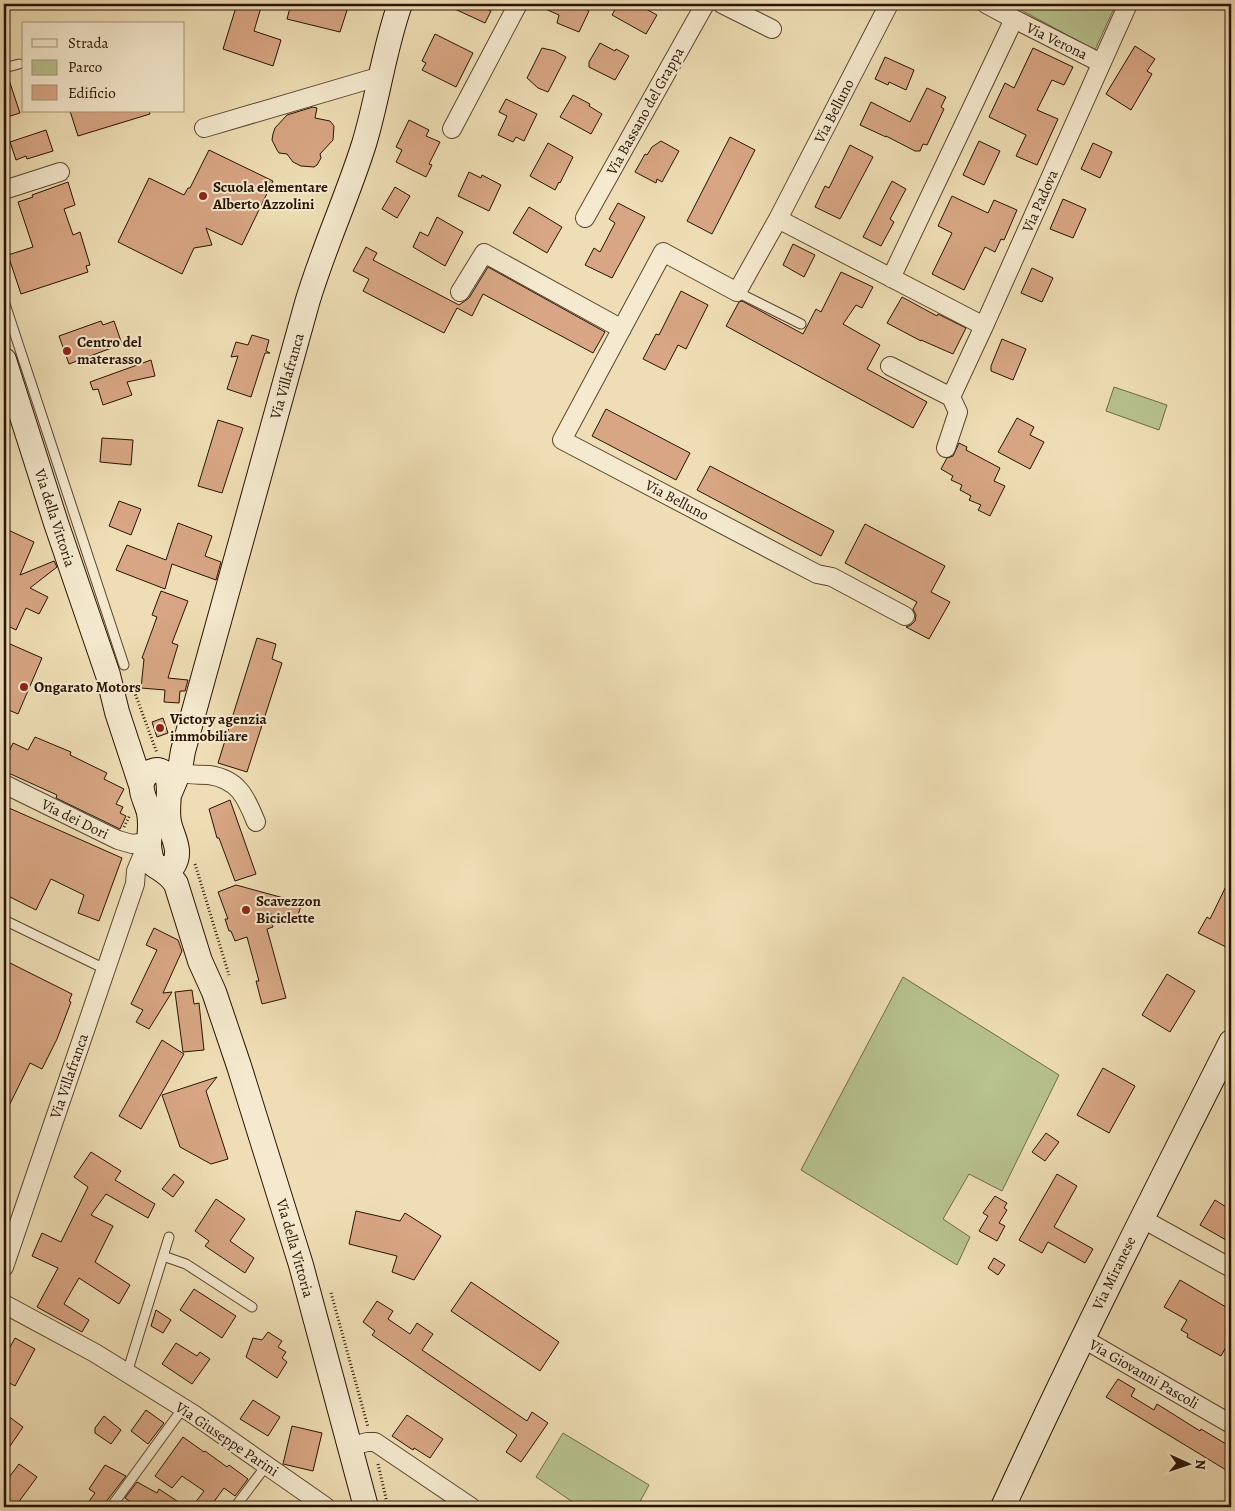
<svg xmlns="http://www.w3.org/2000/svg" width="1235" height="1511" font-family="Alegreya,serif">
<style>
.green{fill:#b7c28f;stroke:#706a48}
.building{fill:#d8a684;stroke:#281300}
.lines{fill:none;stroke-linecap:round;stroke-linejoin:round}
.lane-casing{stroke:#5a462d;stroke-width:11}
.street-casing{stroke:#5a462d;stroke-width:20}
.secondary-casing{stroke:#281300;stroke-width:26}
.path{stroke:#281300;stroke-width:3;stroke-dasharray:1 2.5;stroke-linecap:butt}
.lane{stroke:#f5eacf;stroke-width:9}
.street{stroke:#f5eacf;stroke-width:18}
.secondary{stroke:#f5eacf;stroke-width:24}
.poi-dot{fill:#8f2418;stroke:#f5eacf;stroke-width:2}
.labels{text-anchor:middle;stroke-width:4;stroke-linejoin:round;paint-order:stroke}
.street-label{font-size:15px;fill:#281300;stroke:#f5eacf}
.poi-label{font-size:15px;font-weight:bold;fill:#281300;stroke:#f5eacf;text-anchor:start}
</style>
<rect width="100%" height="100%" fill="#efdeb5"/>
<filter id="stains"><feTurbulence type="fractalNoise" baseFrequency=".004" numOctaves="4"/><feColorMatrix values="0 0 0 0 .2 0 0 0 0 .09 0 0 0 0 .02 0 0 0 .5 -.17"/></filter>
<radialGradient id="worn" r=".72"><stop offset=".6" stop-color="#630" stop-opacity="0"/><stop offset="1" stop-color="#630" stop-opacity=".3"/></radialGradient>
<!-- green -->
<path class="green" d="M 1010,4 L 1116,4 L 1095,50 Z
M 1114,387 L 1167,405 L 1159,430 L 1106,411 Z
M 903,977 L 1059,1075 L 1002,1191 L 969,1174 L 943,1219 L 970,1237 L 957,1265 L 801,1170 Z
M 563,1433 L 649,1485 L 637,1507 L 580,1507 L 536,1477 Z"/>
<!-- building -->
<path class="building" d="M 237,4 L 262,4 L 254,31 L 281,40 L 273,66 L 223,49 Z
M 291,4 L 349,4 L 340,32 L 287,19 Z
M 444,4 L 487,4 L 485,8 L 491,11 L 485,23 Z
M 534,4 L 589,4 L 587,10 L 589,11 L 579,32 L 557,23 L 559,15 Z
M 618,4 L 637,4 L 657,15 L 646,34 L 612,15 Z
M 435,34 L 473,53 L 456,87 L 422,70 L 426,63 L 422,61 Z
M 600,43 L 615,51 L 616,49 L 629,56 L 615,80 L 589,67 L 589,62 Z
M 1135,46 L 1155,59 L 1147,71 L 1152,74 L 1131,110 L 1106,94 Z
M 542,48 L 555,51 L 566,57 L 548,92 L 538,88 L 527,78 Z
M 1033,48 L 1073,67 L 1064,85 L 1052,80 L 1037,110 L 1058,119 L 1037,165 L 1016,156 L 1026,135 L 989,117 L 1005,83 L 1014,88 Z
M 885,57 L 914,70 L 906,90 L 889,82 L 888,85 L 875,79 Z
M 4,74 L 7,74 L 20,113 L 4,118 Z
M 927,88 L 946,97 L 941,107 L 944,109 L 927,145 L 923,144 L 920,151 L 915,151 L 886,136 L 886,137 L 860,125 L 871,102 L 910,122 Z
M 573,95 L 590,104 L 589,106 L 602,114 L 591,134 L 560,117 Z
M 506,99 L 537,114 L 524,141 L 516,137 L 513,142 L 498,135 L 507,116 L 499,112 Z
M 313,107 L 317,108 L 315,118 L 330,121 L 334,126 L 333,140 L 320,154 L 321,158 L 317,165 L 314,167 L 301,166 L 293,162 L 287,154 L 279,153 L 277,150 L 272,140 L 273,134 L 275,128 L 287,115 Z
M 70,111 L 149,111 L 150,114 L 78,136 Z
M 409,120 L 429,130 L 426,136 L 440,142 L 429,164 L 432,165 L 426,177 L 396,162 L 402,150 L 396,147 Z
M 46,130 L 53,151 L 27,159 L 26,156 L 16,160 L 10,142 Z
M 730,137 L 755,150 L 712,234 L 687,221 Z
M 661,141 L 679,151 L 662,182 L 657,179 L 656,183 L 635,172 L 645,154 L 647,155 L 652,147 Z
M 979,141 L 1000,151 L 984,185 L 963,175 Z
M 548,143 L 573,157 L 560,183 L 559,182 L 555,190 L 530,176 Z
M 1093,143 L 1112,152 L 1100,178 L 1081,169 Z
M 850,145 L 873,157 L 840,219 L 815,207 L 825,186 L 829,188 Z
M 209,150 L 273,181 L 242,245 L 206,228 L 212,245 L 194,248 L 182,274 L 118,242 L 149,178 L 184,195 L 188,188 L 190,188 Z
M 469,172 L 481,178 L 482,175 L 501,185 L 489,211 L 458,196 Z
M 892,181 L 906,189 L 890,219 L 894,222 L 881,246 L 863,237 Z
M 68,182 L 75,205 L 64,209 L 73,235 L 80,232 L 90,265 L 86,266 L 88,272 L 21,294 L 8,255 L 33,247 L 18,202 L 33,197 L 32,195 Z
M 395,187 L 410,196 L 397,218 L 382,209 Z
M 952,196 L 988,213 L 994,200 L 1017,210 L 1004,240 L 1001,239 L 995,252 L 985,247 L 964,290 L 932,274 L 952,233 L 938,226 Z
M 1063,199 L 1086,209 L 1073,238 L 1050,229 Z
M 618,203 L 645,217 L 612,278 L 585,265 L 594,248 L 600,252 L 615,223 L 609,219 Z
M 529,207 L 562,227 L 547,253 L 513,233 Z
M 437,217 L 463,232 L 445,266 L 413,247 L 420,232 L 428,236 Z
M 793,244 L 815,255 L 804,277 L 783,265 Z
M 366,247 L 377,253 L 373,260 L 459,305 L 469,298 L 488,267 L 605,332 L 593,353 L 483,294 L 472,316 L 457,308 L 444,333 L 363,291 L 369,279 L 353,271 Z
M 1032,268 L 1053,278 L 1042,302 L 1021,293 Z
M 841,272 L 873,287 L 862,308 L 856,305 L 843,324 L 880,345 L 867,369 L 927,402 L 913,428 L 726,326 L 739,302 L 742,301 L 803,334 L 816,309 L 821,312 Z
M 681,291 L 708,305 L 686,349 L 678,345 L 665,370 L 643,359 L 656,334 L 659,335 Z
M 902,297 L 937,316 L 938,314 L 966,328 L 953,354 L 921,340 L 921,341 L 887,323 Z
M 101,321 L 103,325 L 114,321 L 122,344 L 69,364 L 59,336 Z
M 252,335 L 269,340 L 266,351 L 270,353 L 265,353 L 251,397 L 227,389 L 238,356 L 231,357 L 236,342 L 248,345 Z
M 1002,339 L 1026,349 L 1013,380 L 991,371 L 991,366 Z
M 151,360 L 155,376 L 127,382 L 132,395 L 103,405 L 98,389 L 93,390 L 90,382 Z
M 606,409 L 690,453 L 676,480 L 592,436 Z
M 1017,418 L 1034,427 L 1030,435 L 1044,442 L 1030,469 L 998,452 Z
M 218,420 L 243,428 L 222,493 L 198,486 Z
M 102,438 L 133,440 L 131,465 L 100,462 Z
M 959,443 L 967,447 L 966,450 L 1000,468 L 994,481 L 1005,486 L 990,516 L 978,510 L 981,505 L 969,500 L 971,496 L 960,490 L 962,485 L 951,480 L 953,476 L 941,469 L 947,458 L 953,456 Z
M 710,466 L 834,531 L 821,556 L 697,490 Z
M 119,501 L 141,509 L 131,535 L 109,526 Z
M 178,523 L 212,536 L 205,556 L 221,562 L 216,580 L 172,564 L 165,589 L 116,570 L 127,545 L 166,560 Z
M 865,524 L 945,566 L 931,592 L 950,602 L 929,639 L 906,627 L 911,625 L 915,621 L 916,615 L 913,609 L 917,602 L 845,563 Z
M 4,528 L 34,542 L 20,575 L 54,561 L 57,567 L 30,588 L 48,597 L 39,614 L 26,608 L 16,630 L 4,624 Z
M 161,591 L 188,601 L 172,643 L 178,645 L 168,678 L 188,680 L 185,691 L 180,691 L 179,703 L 164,702 L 165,690 L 141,688 L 144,659 L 142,658 L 157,617 L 152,615 Z
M 257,638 L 276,644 L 272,659 L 282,663 L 247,772 L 218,763 Z
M 10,644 L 42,658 L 18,714 L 4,708 L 4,657 Z
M 163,718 L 168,733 L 157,737 L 152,722 Z
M 35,737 L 71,752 L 70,755 L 107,773 L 104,779 L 124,789 L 116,804 L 123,807 L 120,813 L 126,816 L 120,829 L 56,798 L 57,795 L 4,771 L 10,755 L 8,754 L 13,743 L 28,750 Z
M 230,800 L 256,874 L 235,881 L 219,838 L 217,838 L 209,809 Z
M 9,808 L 122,858 L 99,921 L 78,913 L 84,895 L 51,879 L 36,910 L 4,894 L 4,820 Z
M 1231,876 L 1231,936 L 1226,947 L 1198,933 L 1207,917 L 1210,919 Z
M 236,885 L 302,903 L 296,921 L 267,913 L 273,927 L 267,929 L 286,998 L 262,1004 L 256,981 L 259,981 L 247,937 L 235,941 L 231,931 L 229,931 L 225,919 L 228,919 L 218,892 Z
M 154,928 L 178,940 L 182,951 L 163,993 L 172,992 L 149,1029 L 136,1022 L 143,1010 L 131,1004 L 157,950 L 146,945 Z
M 4,960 L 72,994 L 69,1001 L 71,1002 L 57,1039 L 42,1069 L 30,1063 L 4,1116 Z
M 1167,974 L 1195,991 L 1170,1032 L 1142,1015 Z
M 192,990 L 194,1004 L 199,1003 L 204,1050 L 183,1052 L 175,992 Z
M 162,1040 L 184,1054 L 141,1129 L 119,1116 Z
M 1103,1068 L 1135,1086 L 1109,1133 L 1077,1115 Z
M 217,1077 L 206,1091 L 228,1159 L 211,1164 L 180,1147 L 162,1095 Z
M 1046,1133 L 1059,1142 L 1045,1161 L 1032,1152 Z
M 91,1152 L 121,1171 L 115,1180 L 155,1204 L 148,1218 L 106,1194 L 91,1215 L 113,1226 L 95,1262 L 130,1285 L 119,1304 L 79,1278 L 64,1304 L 89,1320 L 82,1332 L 37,1307 L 58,1268 L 32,1256 L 42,1233 L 61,1242 L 88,1187 L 74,1177 Z
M 174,1174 L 184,1182 L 173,1197 L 162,1189 Z
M 1057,1174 L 1077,1186 L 1054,1227 L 1093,1249 L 1085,1263 L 1048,1242 L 1042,1253 L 1019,1240 Z
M 995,1196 L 1007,1203 L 1004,1208 L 1007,1210 L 999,1223 L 1005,1226 L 997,1241 L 979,1231 L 988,1216 L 983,1213 Z
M 216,1199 L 245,1219 L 230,1241 L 254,1258 L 245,1273 L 205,1246 L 209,1241 L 195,1231 Z
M 1215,1200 L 1231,1210 L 1231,1230 L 1226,1240 L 1200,1225 Z
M 356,1211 L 400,1221 L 405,1213 L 441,1236 L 414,1280 L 392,1272 L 397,1256 L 349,1244 Z
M 994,1258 L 1005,1265 L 998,1275 L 988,1268 Z
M 1180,1280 L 1231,1310 L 1231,1338 L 1221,1356 L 1187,1337 L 1188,1334 L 1181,1330 L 1187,1320 L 1164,1307 Z
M 471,1282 L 559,1342 L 540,1371 L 451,1311 Z
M 194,1289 L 236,1316 L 222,1338 L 180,1310 Z
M 377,1301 L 393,1311 L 388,1319 L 410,1334 L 417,1323 L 433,1334 L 422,1350 L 527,1421 L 532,1412 L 548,1423 L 521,1462 L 506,1452 L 517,1435 L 372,1335 L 375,1331 L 363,1322 Z
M 156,1310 L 171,1320 L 163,1333 L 151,1326 Z
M 268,1332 L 282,1341 L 278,1347 L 286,1352 L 282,1358 L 287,1362 L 277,1378 L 246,1357 L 253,1338 L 262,1340 Z
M 15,1338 L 35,1349 L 15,1386 L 4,1380 L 4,1358 Z
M 176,1343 L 197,1356 L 200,1352 L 210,1359 L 192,1384 L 162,1364 Z
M 1118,1379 L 1135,1389 L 1131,1396 L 1154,1410 L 1157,1404 L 1200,1431 L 1201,1429 L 1231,1447 L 1231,1473 L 1106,1397 Z
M 253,1400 L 280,1417 L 268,1436 L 240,1419 Z
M 146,1410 L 164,1423 L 148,1444 L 131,1431 Z
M 4,1413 L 23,1427 L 4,1455 Z
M 407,1415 L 443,1439 L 430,1458 L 414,1448 L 413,1450 L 392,1436 Z
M 104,1416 L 121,1430 L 111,1444 L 95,1433 L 95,1428 Z
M 292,1426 L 322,1433 L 313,1471 L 283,1464 Z
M 183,1437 L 204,1452 L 205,1451 L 227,1467 L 229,1465 L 248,1479 L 235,1496 L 224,1488 L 210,1507 L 192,1507 L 204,1491 L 182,1476 L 172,1488 L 155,1476 Z
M 19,1464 L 37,1477 L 15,1507 L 4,1507 L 4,1484 Z
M 105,1465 L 126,1476 L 102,1507 L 85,1507 L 95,1493 L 89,1489 Z
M 137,1482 L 157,1493 L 159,1489 L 186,1507 L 138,1507 L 125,1498 Z"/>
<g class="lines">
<!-- lane casing -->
<g class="lane-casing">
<path id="lane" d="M 4,68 L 19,64
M 737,292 L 801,324
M 4,301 L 124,665
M 4,920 L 105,969
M 163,1256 L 186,1264 L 252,1307
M 127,1373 L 169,1237
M 111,1507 L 183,1408
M 235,1507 L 266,1466
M 302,1507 L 310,1496"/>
</g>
<!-- street casing -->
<g class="street-casing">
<path id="street" d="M 722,4 L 772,29
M 889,4 L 778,219 L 984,326
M 986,4 L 1014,19 L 1101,63
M 204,128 L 381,76
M 452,129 L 518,4
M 4,190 L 60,172
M 585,218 L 705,4
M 778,219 L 737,292 L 663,252 L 562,440 L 817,574 L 832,577 L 905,616
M 891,278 L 1014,19
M 460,292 L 484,253 L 622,329
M 890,366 L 951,397 L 984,326 L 1128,4
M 946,448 L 958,412 L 951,397
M 178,772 C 192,776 197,774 209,775 C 238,779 246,797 256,822
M 4,784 L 118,840 L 132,844 L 148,842
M 1141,1218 L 1231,1268
M 4,1267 L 135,884 L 136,871 L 148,842
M 4,1304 L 95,1353 L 193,1414 L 326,1507
M 1082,1338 L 1231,1424
M 350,1447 L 367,1442 L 375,1442 L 471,1507"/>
</g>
<!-- secondary casing -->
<g class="secondary-casing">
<path id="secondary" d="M 4,360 L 56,523 L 108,675 L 117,712 L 141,785
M 169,795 L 180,769 L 183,751 L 307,303 C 323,249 347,198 364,144 C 378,98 384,49 400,4
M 162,869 L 173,866 C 183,851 172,837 169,822 C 166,808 171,794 168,780 C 163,764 146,769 142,783 C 140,793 147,803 149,813 C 153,832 144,844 154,865 C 163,871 170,874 176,884 L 200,961 L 214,992 L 239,1066 L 301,1265 L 366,1507
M 1003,1507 C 1075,1350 1153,1196 1231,1042"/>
</g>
<!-- path -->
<path class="path" d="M 133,688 L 157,753
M 124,827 L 130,815
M 195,864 L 229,975
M 331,1293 L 368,1427
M 378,1464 L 388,1507"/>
<!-- lane -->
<use href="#lane" class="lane"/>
<!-- street -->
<use href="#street" class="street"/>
<!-- secondary -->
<use href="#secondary" class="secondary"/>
</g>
<!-- markers -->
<g class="poi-dot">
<circle cx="203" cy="196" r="5"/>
<circle cx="67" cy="351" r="5"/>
<circle cx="24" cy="687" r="5"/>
<circle cx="160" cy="728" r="5"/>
<circle cx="246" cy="910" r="5"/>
</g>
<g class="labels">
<!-- street labels -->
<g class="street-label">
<text transform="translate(1057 41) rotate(26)" y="5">Via Verona</text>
<text transform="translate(645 111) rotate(-61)" y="5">Via Bassano del Grappa</text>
<text transform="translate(834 111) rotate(-63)" y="5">Via Belluno</text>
<text transform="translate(1040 201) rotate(-66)" y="5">Via Padova</text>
<text transform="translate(287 376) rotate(-74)" y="5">Via Villafranca</text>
<text transform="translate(677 500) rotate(28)" y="5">Via Belluno</text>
<text transform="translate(55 518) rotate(72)" y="5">Via della Vittoria</text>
<text transform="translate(75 819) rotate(26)" y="5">Via dei Dori</text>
<text transform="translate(69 1076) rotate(-71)" y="5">Via Villafranca</text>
<text transform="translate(295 1248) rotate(74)" y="5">Via della Vittoria</text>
<text transform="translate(1114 1273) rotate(-64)" y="5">Via Miranese</text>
<text transform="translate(1144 1374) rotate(30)" y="5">Via Giovanni Pascoli</text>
<text transform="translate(227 1439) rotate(34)" y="5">Via Giuseppe Parini</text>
</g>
<!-- poi labels -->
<g class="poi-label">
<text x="213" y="192">Scuola elementare<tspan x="213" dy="17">Alberto Azzolini</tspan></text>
<text x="77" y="347">Centro del<tspan x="77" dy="17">materasso</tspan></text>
<text x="34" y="692">Ongarato Motors</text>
<text x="170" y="724">Victory agenzia<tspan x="170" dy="17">immobiliare</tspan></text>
<text x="256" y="906">Scavezzon<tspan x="256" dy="17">Biciclette</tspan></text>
</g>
</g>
<!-- margin -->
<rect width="1235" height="1511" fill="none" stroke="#efdeb5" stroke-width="20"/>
<rect x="5" y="5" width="1225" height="1501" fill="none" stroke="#281300" stroke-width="2.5"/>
<rect x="10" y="10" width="1215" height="1491" fill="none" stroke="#281300"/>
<!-- legend -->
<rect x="22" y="22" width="162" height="90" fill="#f5eacf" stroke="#a3947c"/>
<rect x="32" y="39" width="25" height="8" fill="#f5eacf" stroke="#a3947c"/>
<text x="68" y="48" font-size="15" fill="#281300">Strada</text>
<rect x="32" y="60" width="25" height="15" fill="#b7c28f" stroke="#a3947c"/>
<text x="68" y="72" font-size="15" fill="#281300">Parco</text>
<rect x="32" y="85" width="25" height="15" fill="#d8a684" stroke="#a3947c"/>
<text x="68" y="98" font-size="15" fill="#281300">Edificio</text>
<!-- north arrow -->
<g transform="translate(1188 1464) rotate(93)" stroke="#f5eacf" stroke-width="4" paint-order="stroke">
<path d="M0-4L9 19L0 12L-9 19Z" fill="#281300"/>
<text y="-8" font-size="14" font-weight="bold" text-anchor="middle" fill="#281300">N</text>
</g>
<rect width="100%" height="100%" filter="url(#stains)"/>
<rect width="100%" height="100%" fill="url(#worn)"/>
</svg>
